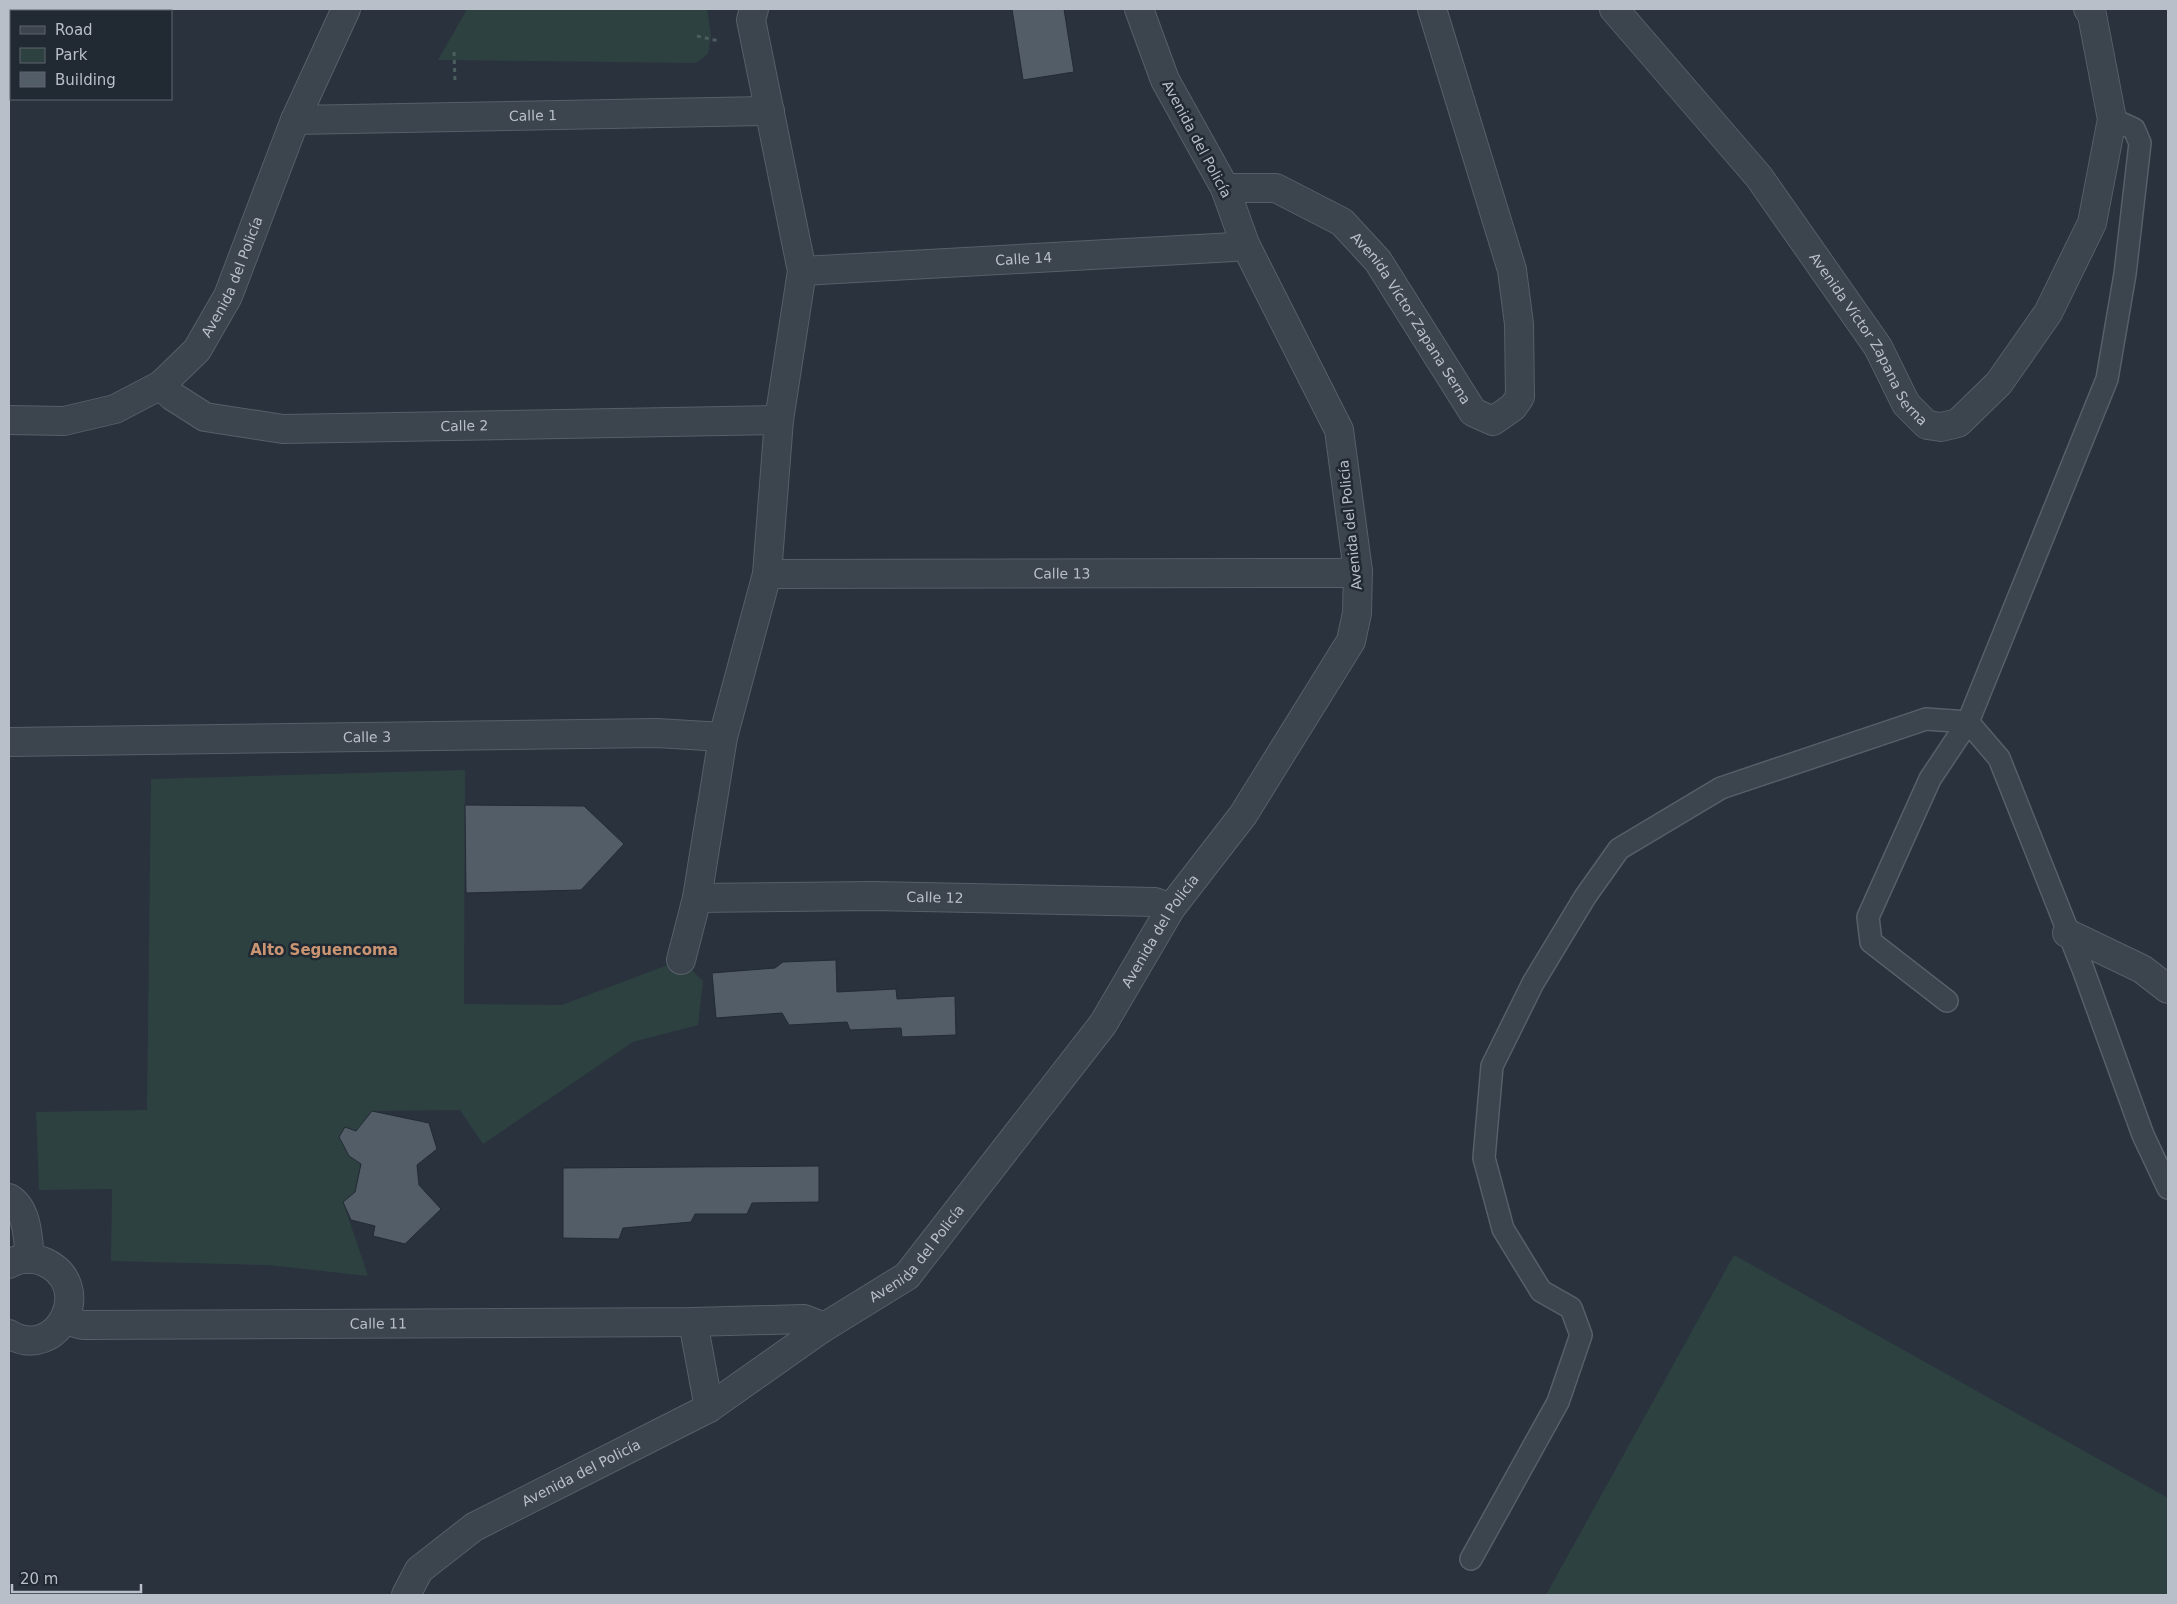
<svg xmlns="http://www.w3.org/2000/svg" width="2177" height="1604" font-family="'DejaVu Sans',sans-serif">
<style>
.green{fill:#2e4141}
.building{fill:#525d68;stroke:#232b35}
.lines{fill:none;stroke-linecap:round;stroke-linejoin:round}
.service-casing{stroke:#575f68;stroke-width:24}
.minor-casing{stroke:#575f68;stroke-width:30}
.path{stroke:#4d5e60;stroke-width:3;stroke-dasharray:4 4;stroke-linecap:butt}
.service{stroke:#3c444e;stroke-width:21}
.minor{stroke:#3c444e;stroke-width:28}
.labels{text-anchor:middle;stroke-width:5;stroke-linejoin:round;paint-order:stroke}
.street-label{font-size:14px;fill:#b9bfc8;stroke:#212933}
.neighbourhood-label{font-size:15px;font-weight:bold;fill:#c99573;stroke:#212933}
</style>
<rect width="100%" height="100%" fill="#29323d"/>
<!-- green -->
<path class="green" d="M 467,9 L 707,9 L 711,36 L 708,54 L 696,63 L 438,60 Z
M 465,770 L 464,1004 L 562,1005 L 681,960 L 703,981 L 698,1025 L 633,1042 L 483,1144 L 460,1110 L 372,1111 L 356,1131 L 345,1128 L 339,1137 L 349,1156 L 361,1164 L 355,1192 L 343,1202 L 368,1276 L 268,1265 L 111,1261 L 112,1189 L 39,1190 L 36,1112 L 147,1110 L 151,779 Z
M 1734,1255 L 2168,1498 L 2168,1595 L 1546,1595 Z"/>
<!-- building -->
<path class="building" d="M 1012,9 L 1064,9 L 1074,72 L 1023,80 Z
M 465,805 L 584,806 L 624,844 L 581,890 L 466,893 Z
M 836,960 L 837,992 L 896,989 L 897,999 L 955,996 L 956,1035 L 902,1037 L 901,1028 L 850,1030 L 847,1022 L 789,1025 L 782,1013 L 716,1018 L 712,973 L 775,968 L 783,962 Z
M 372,1111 L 429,1123 L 437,1149 L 417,1165 L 419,1185 L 441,1209 L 405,1244 L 373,1236 L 375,1226 L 351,1220 L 343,1202 L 355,1192 L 361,1164 L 349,1156 L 339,1137 L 345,1127 L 356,1131 Z
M 819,1166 L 819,1202 L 752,1203 L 747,1214 L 695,1214 L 691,1222 L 623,1228 L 619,1239 L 563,1238 L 563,1168 Z"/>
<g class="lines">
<!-- service casing -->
<g class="service-casing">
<path id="service" d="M 2112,119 L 2134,129 L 2140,143 L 2125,274 L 2107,379 L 1968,722 L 1999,758 L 2083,969 L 2143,1135 L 2168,1188
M 1471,1559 L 1558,1402 L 1581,1335 L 1571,1308 L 1541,1291 L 1503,1229 L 1484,1158 L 1492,1066 L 1533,983 L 1585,897 L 1619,849 L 1721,788 L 1926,719 L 1968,722 L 1930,779 L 1868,917 L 1871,942 L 1947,1001"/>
</g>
<!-- minor casing -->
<g class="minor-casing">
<g id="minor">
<path id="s1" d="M 1614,9 L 1759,177 L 1878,347 L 1906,404 L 1927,425 L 1941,427 L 1958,423 L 1999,383 L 2048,313 L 2092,223 L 2112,119 L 2092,15 L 2088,9"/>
<path id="s2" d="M 295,120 L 770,111"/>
<path id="s3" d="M 1225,188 L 1276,188 L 1342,222 L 1378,261 L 1473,412 L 1493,421 L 1513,407 L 1520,397 L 1519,324 L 1512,270 L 1432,9"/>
<path id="s4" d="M 802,271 L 1234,247 L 1245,244"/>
<path id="s5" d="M 161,385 L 172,396 L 205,417 L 283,429 L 779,420"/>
<path id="s6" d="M 9,420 L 64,421 L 115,409 L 161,385 L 197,350 L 228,296 L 295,120 L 346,9"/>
<path id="s7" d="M 767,574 L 1340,573 L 1358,571"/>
<path id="s8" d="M 9,742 L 657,733 L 723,737"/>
<path id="s9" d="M 697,898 L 873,896 L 1155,902 L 1171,908"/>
<path d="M 2067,933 L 2142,969 L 2168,989"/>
<path d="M 681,960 L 697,898 L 723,737 L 767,574 L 779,420 L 802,271 L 751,20 L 754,9"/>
<path d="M 9,1198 C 28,1209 28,1239 30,1259"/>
<path d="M 9,1264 C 19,1258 31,1257 42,1261 C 98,1283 58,1364 9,1334"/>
<path id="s10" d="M 64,1320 L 83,1325 L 693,1322 L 804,1319 L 817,1324 L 821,1329"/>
<path d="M 693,1322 L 709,1408"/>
<path id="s11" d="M 406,1595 L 419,1570 L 474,1527 L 709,1408 L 821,1329 L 907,1276 L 1103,1024 L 1171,908 L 1243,815 L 1351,641 L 1357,613 L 1358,571 L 1339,430 L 1245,244 L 1225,188 L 1165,80 L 1139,9"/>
</g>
</g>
<!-- path -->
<path class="path" d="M 697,36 L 719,41
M 454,52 L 455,81"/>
<!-- service -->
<use href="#service" class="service"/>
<!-- minor -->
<use href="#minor" class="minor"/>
</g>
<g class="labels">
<!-- street labels -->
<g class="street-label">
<text dy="5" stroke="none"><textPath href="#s2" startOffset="238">Calle 1</textPath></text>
<text transform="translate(1197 139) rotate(62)" y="5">Avenida del Policía</text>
<text dy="5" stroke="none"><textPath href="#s4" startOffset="222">Calle 14</textPath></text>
<text dy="5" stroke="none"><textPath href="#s6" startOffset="291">Avenida del Policía</textPath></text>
<text dy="5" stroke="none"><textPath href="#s3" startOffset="244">Avenida Víctor Zapana Serna</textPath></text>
<text dy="5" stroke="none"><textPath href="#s1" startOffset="418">Avenida Víctor Zapana Serna</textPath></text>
<text dy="5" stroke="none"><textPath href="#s5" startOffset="315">Calle 2</textPath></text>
<text transform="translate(1350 525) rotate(-96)" y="5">Avenida del Policía</text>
<text dy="5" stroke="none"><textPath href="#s7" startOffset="295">Calle 13</textPath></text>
<text dy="5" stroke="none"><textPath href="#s8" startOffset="358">Calle 3</textPath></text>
<text dy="5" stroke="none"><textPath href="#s9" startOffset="238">Calle 12</textPath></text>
<text dy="5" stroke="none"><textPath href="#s11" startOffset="1028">Avenida del Policía</textPath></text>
<text dy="5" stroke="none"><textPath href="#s11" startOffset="622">Avenida del Policía</textPath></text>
<text dy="5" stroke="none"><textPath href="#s10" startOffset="315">Calle 11</textPath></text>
<text dy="5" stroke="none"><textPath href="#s11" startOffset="218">Avenida del Policía</textPath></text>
</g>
<!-- neighbourhood labels -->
<g class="neighbourhood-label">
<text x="324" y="955">Alto Seguencoma</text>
</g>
</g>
<!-- border -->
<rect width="2177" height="1604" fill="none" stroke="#b9bfc8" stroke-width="20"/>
<!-- legend -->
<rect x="10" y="10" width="162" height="90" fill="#212933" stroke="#5e656f"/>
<rect x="20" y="26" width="25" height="8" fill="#3c444e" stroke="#5e656f"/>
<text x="55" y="35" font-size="15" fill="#b9bfc8">Road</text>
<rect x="20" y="48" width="25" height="15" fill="#2e4141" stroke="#5e656f"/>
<text x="55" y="60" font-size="15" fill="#b9bfc8">Park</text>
<rect x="20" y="72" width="25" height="15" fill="#525d68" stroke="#5e656f"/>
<text x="55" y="85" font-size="15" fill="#b9bfc8">Building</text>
<!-- scale -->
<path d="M12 1584v8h129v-8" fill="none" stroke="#b9bfc8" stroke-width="2.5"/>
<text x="20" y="1584" font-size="15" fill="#b9bfc8" stroke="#212933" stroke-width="4" paint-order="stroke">20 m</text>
</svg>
